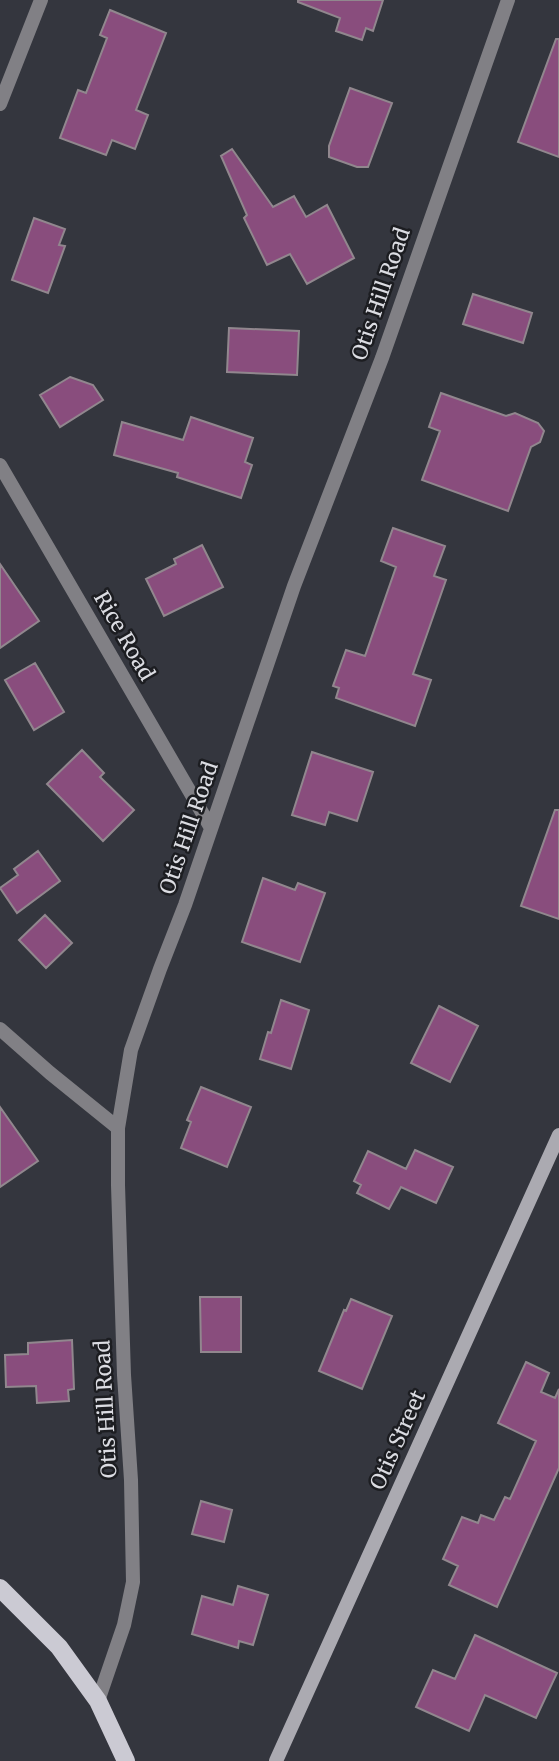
<svg xmlns="http://www.w3.org/2000/svg" width="559" height="1761" font-family="Merriweather,serif">
<style>
.building{fill:#894d7d;stroke:#91878e;stroke-width:2}
.lines{fill:none;stroke-linecap:round;stroke-linejoin:round}
.street{stroke:#818085;stroke-width:14}
.secondary{stroke:#abaab1;stroke-width:14}
.primary{stroke:#cbcad3;stroke-width:18}
.labels{text-anchor:middle;stroke-width:5;stroke-linejoin:round;paint-order:stroke}
.street-label{font-size:21px;fill:#dbdce2;stroke:#1c1d21}
</style>
<rect width="100%" height="100%" fill="#34363e"/>
<!-- building -->
<path class="building" d="M 298,0 L 383,0 L 373,31 L 366,28 L 362,40 L 336,31 L 340,18 L 298,2 Z
M 110,10 L 166,33 L 136,110 L 148,115 L 135,149 L 112,140 L 106,155 L 60,138 L 78,90 L 86,93 L 107,38 L 100,35 Z
M 556,39 L 559,39 L 559,157 L 518,142 Z
M 350,88 L 392,103 L 368,167 L 357,167 L 329,157 L 329,146 Z
M 232,149 L 273,207 L 294,196 L 306,217 L 327,205 L 354,258 L 307,284 L 290,254 L 267,265 L 244,218 L 247,215 L 221,156 Z
M 34,218 L 65,229 L 59,245 L 65,246 L 48,293 L 12,280 Z
M 473,294 L 532,313 L 523,343 L 463,324 Z
M 229,328 L 299,331 L 297,375 L 227,372 Z
M 70,377 L 93,385 L 103,400 L 60,427 L 40,395 Z
M 441,393 L 506,416 L 515,413 L 538,423 L 544,431 L 540,442 L 531,447 L 508,511 L 422,480 L 440,431 L 429,427 Z
M 191,417 L 253,438 L 245,462 L 252,465 L 241,498 L 177,477 L 178,473 L 114,455 L 122,422 L 183,440 Z
M 393,528 L 445,546 L 434,576 L 446,580 L 413,674 L 431,680 L 415,726 L 336,698 L 339,688 L 333,686 L 346,650 L 365,656 L 396,567 L 381,561 Z
M 202,545 L 223,587 L 164,616 L 146,579 L 176,564 L 174,559 Z
M 0,564 L 39,621 L 0,648 Z
M 35,663 L 64,712 L 34,730 L 5,680 Z
M 82,750 L 104,773 L 100,777 L 134,810 L 103,841 L 47,784 Z
M 312,752 L 373,772 L 357,821 L 329,812 L 325,825 L 292,815 Z
M 555,810 L 559,810 L 559,919 L 521,906 Z
M 38,851 L 60,881 L 17,913 L 0,888 L 18,875 L 14,869 Z
M 263,878 L 295,890 L 298,883 L 325,893 L 300,962 L 242,942 Z
M 45,915 L 72,943 L 46,968 L 19,940 Z
M 281,1000 L 309,1010 L 291,1069 L 260,1059 L 268,1032 L 271,1033 Z
M 439,1006 L 478,1026 L 450,1082 L 411,1063 Z
M 201,1087 L 251,1107 L 227,1167 L 181,1148 L 191,1122 L 187,1120 Z
M 0,1107 L 38,1161 L 0,1187 Z
M 415,1150 L 453,1167 L 436,1203 L 401,1187 L 389,1209 L 357,1193 L 361,1185 L 354,1181 L 368,1151 L 406,1169 Z
M 200,1297 L 241,1297 L 241,1352 L 201,1352 Z
M 351,1299 L 392,1316 L 362,1389 L 319,1371 L 344,1310 L 346,1311 Z
M 72,1340 L 74,1389 L 68,1390 L 69,1401 L 37,1403 L 36,1386 L 6,1387 L 5,1355 L 28,1354 L 28,1343 Z
M 526,1362 L 549,1373 L 541,1392 L 555,1398 L 559,1389 L 559,1468 L 497,1607 L 449,1585 L 458,1566 L 443,1559 L 462,1517 L 478,1523 L 481,1515 L 494,1520 L 505,1497 L 510,1499 L 536,1441 L 498,1423 Z
M 201,1501 L 232,1510 L 224,1542 L 192,1534 Z
M 238,1586 L 268,1595 L 253,1645 L 239,1641 L 238,1648 L 192,1634 L 202,1596 L 233,1605 Z
M 475,1635 L 557,1673 L 536,1718 L 485,1695 L 469,1731 L 416,1707 L 433,1670 L 455,1679 Z"/>
<g class="lines">
<!-- street -->
<path class="street" d="M 0,104 L 41,0
M 0,465 L 211,828
M 0,1029 L 50,1073 L 118,1128
M 98,1701 L 124,1625 L 133,1582 L 131,1480 L 124,1375 L 118,1185 L 118,1128 L 131,1050 L 160,969 L 185,905 L 294,586 L 382,358 L 508,0"/>
<!-- secondary -->
<path class="secondary" d="M 276,1761 L 559,1135"/>
<!-- primary -->
<path class="primary" d="M 0,1588 L 59,1647 L 98,1701 L 126,1761"/>
</g>
<g class="labels">
<!-- street labels -->
<g class="street-label">
<text transform="translate(381 294) rotate(-71)" y="7">Otis Hill Road</text>
<text transform="translate(124 636) rotate(60)" y="7">Rice Road</text>
<text transform="translate(189 828) rotate(-71)" y="7">Otis Hill Road</text>
<text transform="translate(106 1409) rotate(-93)" y="7">Otis Hill Road</text>
<text transform="translate(398 1440) rotate(-66)" y="7">Otis Street</text>
</g>
</g>
</svg>
